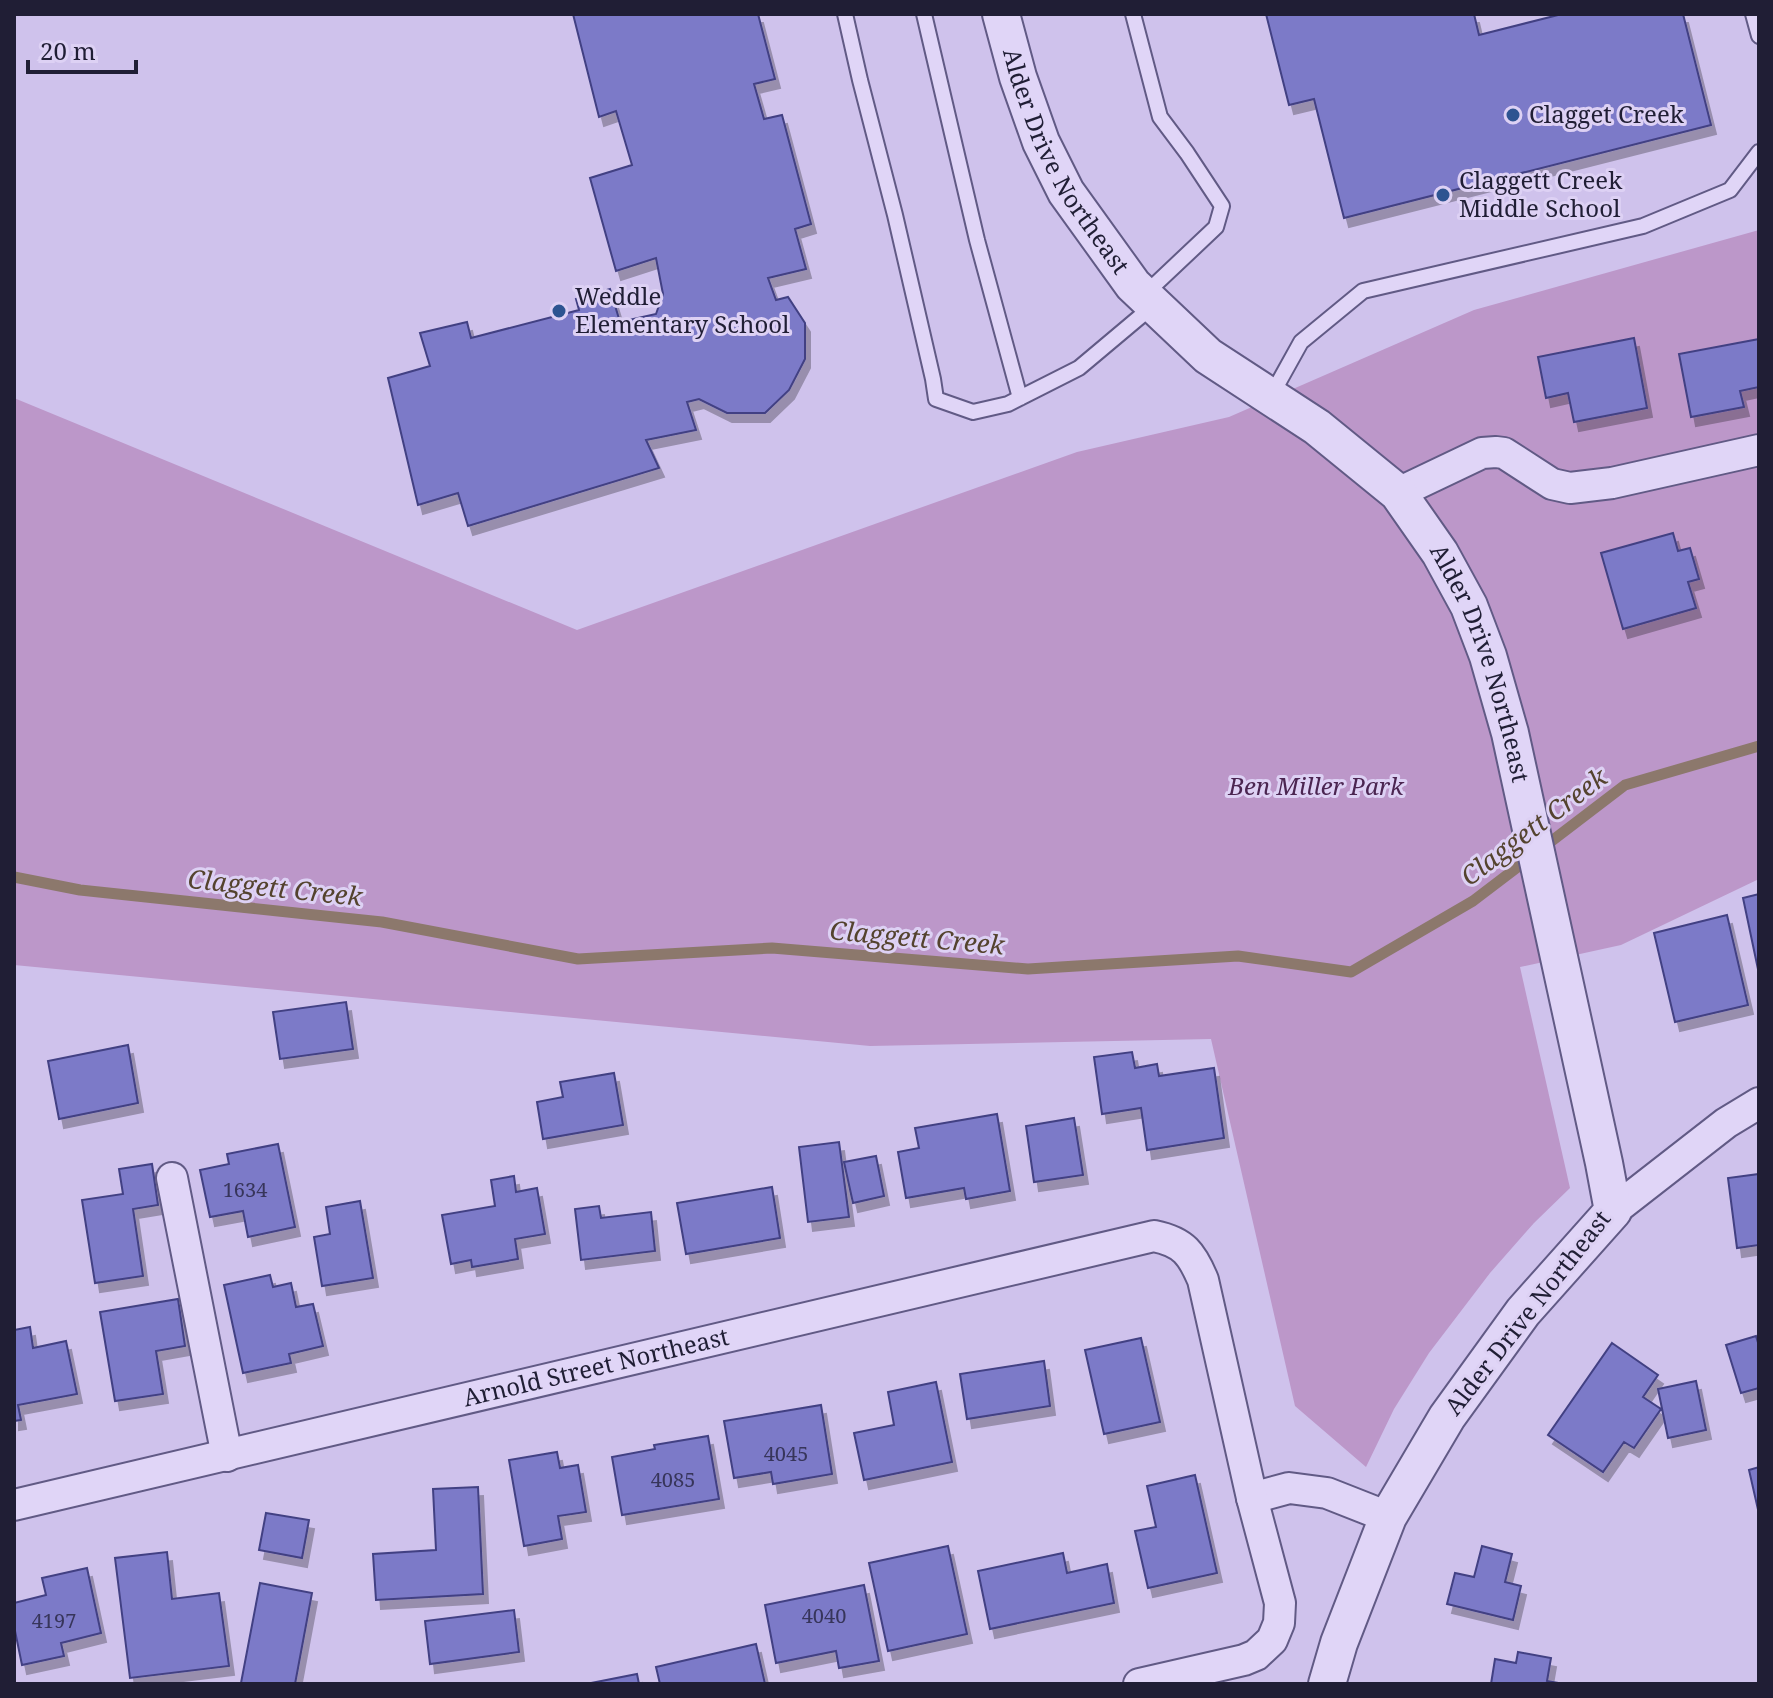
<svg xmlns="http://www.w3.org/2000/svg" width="1773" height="1698" font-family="'Noto Serif',serif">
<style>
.green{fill:#bc97c9}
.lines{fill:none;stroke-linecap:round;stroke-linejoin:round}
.stream{stroke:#8c786c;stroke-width:11}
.building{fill:#7c7ac8;stroke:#424183;stroke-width:2;filter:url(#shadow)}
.service-casing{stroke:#615a85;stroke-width:18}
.minor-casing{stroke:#615a85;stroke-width:34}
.tertiary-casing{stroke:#615a85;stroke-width:40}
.service{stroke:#e0d5f7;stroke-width:14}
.minor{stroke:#e0d5f7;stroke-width:30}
.tertiary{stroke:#e0d5f7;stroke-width:36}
.poi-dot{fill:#2d5491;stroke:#ddd1f4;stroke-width:3}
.labels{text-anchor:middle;stroke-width:6;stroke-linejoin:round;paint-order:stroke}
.number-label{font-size:20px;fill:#37355a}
.poi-label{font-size:24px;fill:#201e35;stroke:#ddd1f4;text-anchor:start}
.street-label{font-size:24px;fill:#201e35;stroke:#ddd1f4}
.park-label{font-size:24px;font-style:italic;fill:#4b2551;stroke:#ddd1f4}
.water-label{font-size:26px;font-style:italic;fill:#54432e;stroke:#ddd1f4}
</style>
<defs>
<filter id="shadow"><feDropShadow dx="5" dy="9" stdDeviation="0" flood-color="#0004"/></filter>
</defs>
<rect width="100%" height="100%" fill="#cfc2ec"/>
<!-- green -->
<path class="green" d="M 1759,230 L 1759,879 L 1621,945 L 1520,967 L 1570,1188 L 1534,1223 L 1490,1273 L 1429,1353 L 1394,1409 L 1366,1467 L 1295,1406 L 1211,1039 L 870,1046 L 14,965 L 14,398 L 577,630 L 1077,452 L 1229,417 L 1474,310 Z"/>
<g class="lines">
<!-- stream -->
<path class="stream" d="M 14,877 L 80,890 L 382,922 L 578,959 L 772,948 L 1028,969 L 1238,956 L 1351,972 L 1473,901 L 1625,785 L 1759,746"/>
</g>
<!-- building -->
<path class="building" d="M 573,14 L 758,14 L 775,79 L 754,84 L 764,119 L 782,115 L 811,224 L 795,229 L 806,269 L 768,278 L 776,300 L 788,297 L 805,323 L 805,359 L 789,390 L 765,413 L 727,413 L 699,399 L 687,402 L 696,430 L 646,440 L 659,468 L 468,526 L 458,493 L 418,505 L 388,378 L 430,366 L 420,333 L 467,322 L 471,338 L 579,310 L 576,299 L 610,289 L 620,322 L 656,314 L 663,294 L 656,258 L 616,271 L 590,178 L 632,165 L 616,111 L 599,117 Z
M 1266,14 L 1474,14 L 1479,35 L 1562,14 L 1683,14 L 1711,125 L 1344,218 L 1314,99 L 1289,105 Z
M 1634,338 L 1647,408 L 1574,422 L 1568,393 L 1546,398 L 1538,357 Z
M 1759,339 L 1759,387 L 1740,391 L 1744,407 L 1691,417 L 1679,354 Z
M 1673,533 L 1678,551 L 1690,548 L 1699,579 L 1688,582 L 1696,608 L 1623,629 L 1601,553 Z
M 1759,894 L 1759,974 L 1743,898 Z
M 1727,915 L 1748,1005 L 1675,1022 L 1654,933 Z
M 346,1002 L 353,1049 L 280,1059 L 273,1012 Z
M 128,1045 L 138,1103 L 59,1119 L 48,1061 Z
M 1132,1052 L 1135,1068 L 1157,1064 L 1159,1076 L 1214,1068 L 1224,1138 L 1147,1150 L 1141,1108 L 1102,1114 L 1094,1057 Z
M 614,1073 L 623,1125 L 543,1139 L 537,1102 L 563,1097 L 560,1082 Z
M 997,1114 L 1010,1191 L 966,1199 L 964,1188 L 906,1198 L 898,1152 L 919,1148 L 915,1128 Z
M 1074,1118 L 1083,1175 L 1034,1182 L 1026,1126 Z
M 839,1142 L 849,1217 L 808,1222 L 799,1147 Z
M 278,1144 L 295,1227 L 248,1237 L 243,1211 L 210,1217 L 200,1170 L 229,1164 L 227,1154 Z
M 876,1156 L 884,1196 L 853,1203 L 844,1162 Z
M 152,1164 L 158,1205 L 133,1209 L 143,1276 L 95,1283 L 82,1200 L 123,1194 L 119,1169 Z
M 1759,1174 L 1759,1245 L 1737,1248 L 1728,1178 Z
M 514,1176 L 516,1192 L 537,1188 L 545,1234 L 515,1239 L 518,1259 L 472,1267 L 471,1260 L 451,1264 L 442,1215 L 495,1206 L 491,1180 Z
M 772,1187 L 780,1238 L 686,1254 L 677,1203 Z
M 360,1201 L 373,1278 L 322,1286 L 314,1237 L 330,1234 L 326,1207 Z
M 599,1206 L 601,1218 L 651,1212 L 655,1251 L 581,1260 L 575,1209 Z
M 270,1275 L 273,1287 L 291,1283 L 296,1307 L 313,1304 L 323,1346 L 289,1354 L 291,1363 L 243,1373 L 224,1285 Z
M 178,1299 L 185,1346 L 156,1351 L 163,1394 L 115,1401 L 100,1312 Z
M 30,1327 L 33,1348 L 66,1341 L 77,1394 L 18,1405 L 21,1420 L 14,1421 L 14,1330 Z
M 1756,1336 L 1759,1346 L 1759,1388 L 1741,1393 L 1726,1345 Z
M 1141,1338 L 1160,1422 L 1104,1434 L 1085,1350 Z
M 1612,1343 L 1658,1375 L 1643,1397 L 1661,1409 L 1634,1448 L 1624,1442 L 1603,1472 L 1548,1435 Z
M 1044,1361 L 1050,1406 L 967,1419 L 960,1374 Z
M 1696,1381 L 1706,1430 L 1668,1438 L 1658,1389 Z
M 936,1382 L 952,1462 L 864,1480 L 854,1433 L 894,1425 L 888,1392 Z
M 821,1405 L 832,1474 L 773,1484 L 771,1472 L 734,1478 L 724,1421 Z
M 708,1436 L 719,1499 L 622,1515 L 612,1457 L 655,1449 L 654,1445 Z
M 557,1452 L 560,1468 L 578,1465 L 586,1512 L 558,1516 L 562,1539 L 524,1546 L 509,1460 Z
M 1759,1467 L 1759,1514 L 1749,1470 Z
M 1195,1475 L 1217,1573 L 1148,1588 L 1135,1531 L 1156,1527 L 1147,1486 Z
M 478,1487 L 483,1594 L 376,1600 L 373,1554 L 436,1550 L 433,1489 Z
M 266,1513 L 309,1520 L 302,1558 L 259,1550 Z
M 948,1546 L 967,1634 L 888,1651 L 869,1563 Z
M 1482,1546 L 1512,1554 L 1505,1582 L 1521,1586 L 1513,1620 L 1447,1604 L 1455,1573 L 1474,1577 Z
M 167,1552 L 172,1599 L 219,1593 L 229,1666 L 130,1678 L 115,1558 Z
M 1063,1553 L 1067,1573 L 1107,1564 L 1114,1603 L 990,1629 L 978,1571 Z
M 87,1568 L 101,1633 L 61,1643 L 64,1656 L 22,1665 L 14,1626 L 14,1603 L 46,1595 L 42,1578 Z
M 260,1583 L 312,1593 L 295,1684 L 241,1683 Z
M 864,1585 L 879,1661 L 839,1668 L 836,1651 L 776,1663 L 765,1605 Z
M 514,1610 L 519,1652 L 430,1664 L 425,1621 Z
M 756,1644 L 765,1684 L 660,1684 L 656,1667 Z
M 1518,1652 L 1551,1658 L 1547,1681 L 1564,1684 L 1491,1684 L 1495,1659 L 1516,1663 Z
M 637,1674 L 639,1684 L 586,1684 Z"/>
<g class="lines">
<!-- service casing -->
<g class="service-casing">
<path id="service" d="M 845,14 L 860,80 L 895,215 L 933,379 L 936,399 L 973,412 L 1008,404 L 1079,368 L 1154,305
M 924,14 L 977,240 L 1020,398
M 1133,14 L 1160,117 L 1187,153 L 1222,206 L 1216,227 L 1144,295
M 1753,14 L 1759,36
M 1271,396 L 1301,342 L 1363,291 L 1643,226 L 1730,190 L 1759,152"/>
</g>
<!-- minor casing -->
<g class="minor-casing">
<g id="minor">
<path d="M 1398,493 L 1482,453 L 1496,452 L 1504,453 L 1552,484 L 1570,488 L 1612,483 L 1759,450"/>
<path d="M 172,1178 L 227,1456"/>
<path d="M 1613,1211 L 1726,1123 L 1759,1103"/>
<path d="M 1252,1498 L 1289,1488 L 1327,1493 L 1388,1517"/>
<path id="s1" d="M 14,1505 L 1154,1236 C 1184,1242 1192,1254 1203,1280 L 1252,1498 L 1280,1603 L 1279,1623 L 1272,1640 L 1256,1655 L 1244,1660 L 1139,1684"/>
</g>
</g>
<!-- tertiary casing -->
<g class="tertiary-casing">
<g id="tertiary">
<path id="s2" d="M 1001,14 L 1018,77 L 1041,142 L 1066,192 L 1133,285 L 1208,356 L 1317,427 L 1398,493 L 1440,553 L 1469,606 L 1488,656 L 1510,733 L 1604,1163 L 1613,1211 L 1523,1312 L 1447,1417 L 1388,1517 L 1339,1643 L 1327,1684"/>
</g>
</g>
<!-- service -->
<use href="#service" class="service"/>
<!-- minor -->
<use href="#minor" class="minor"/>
<!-- tertiary -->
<use href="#tertiary" class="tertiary"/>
</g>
<!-- markers -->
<g class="poi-dot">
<circle cx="1513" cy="115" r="8"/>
<circle cx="1443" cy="195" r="8"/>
<circle cx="559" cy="311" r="8"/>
</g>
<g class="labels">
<!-- number labels -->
<g class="number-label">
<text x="245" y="1197">1634</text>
<text x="786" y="1461">4045</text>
<text x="673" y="1487">4085</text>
<text x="824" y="1623">4040</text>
<text x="54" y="1628">4197</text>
</g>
<!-- poi labels -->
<g class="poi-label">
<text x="1529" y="123">Clagget Creek</text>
<text x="1459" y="189">Claggett Creek<tspan x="1459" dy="28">Middle School</tspan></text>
<text x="575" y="305">Weddle<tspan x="575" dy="28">Elementary School</tspan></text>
</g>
<!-- street labels -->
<g class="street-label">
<text dy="8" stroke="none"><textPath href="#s2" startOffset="162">Alder Drive Northeast</textPath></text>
<text dy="8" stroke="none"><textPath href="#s2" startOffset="834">Alder Drive Northeast</textPath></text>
<text transform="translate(1528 1313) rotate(-52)" y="8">Alder Drive Northeast</text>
<text dy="8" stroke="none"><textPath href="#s1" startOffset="598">Arnold Street Northeast</textPath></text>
</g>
<!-- park labels -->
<g class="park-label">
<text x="1316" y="795">Ben Miller Park</text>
</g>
<!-- water labels -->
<g class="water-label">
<text transform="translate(1534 827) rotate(-37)" y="9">Claggett Creek</text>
<text transform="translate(275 888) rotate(6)" y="9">Claggett Creek</text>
<text transform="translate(917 938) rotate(5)" y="9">Claggett Creek</text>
</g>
</g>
<!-- border -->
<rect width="1773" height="1698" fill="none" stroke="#201e35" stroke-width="32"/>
<!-- scale -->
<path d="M28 60v12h108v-12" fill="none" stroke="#201e35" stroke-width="4"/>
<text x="40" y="60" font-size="24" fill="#201e35" stroke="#ddd1f4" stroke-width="6" paint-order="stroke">20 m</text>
</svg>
